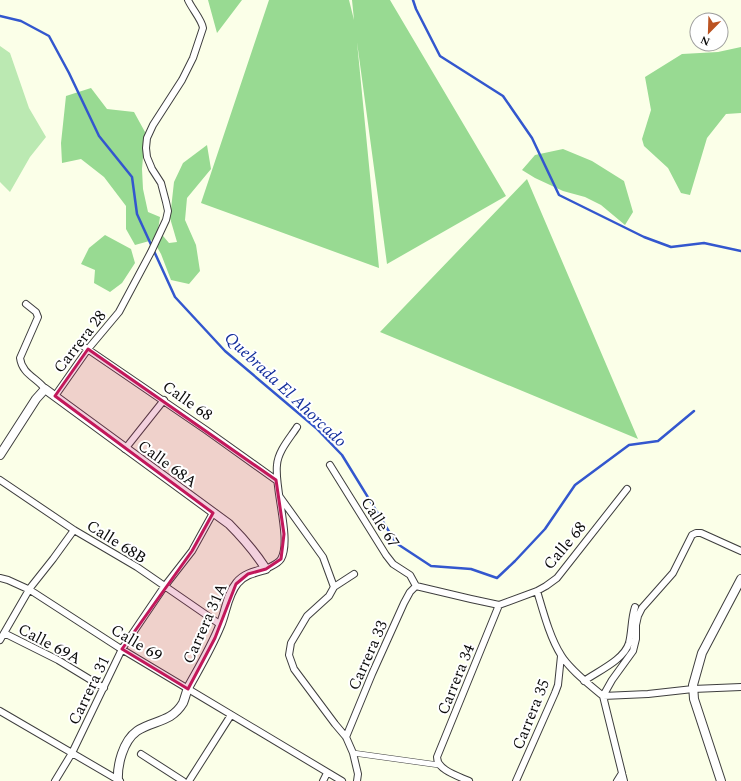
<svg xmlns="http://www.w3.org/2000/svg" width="741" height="781" font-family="Spectral,serif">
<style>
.green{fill:#bbe9b2}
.forest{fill:#98da92}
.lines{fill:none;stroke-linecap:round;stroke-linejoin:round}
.stream{stroke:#3357ce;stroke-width:2.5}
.pedestrian-casing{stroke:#3e3e3e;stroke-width:6}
.minor-casing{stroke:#3e3e3e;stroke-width:8}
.tertiary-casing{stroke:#3e3e3e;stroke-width:10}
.pedestrian{stroke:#fff;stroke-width:5}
.minor{stroke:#fff;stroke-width:6}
.tertiary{stroke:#fff;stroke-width:8}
.marked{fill:#c2185b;fill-opacity:0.2;stroke:#c2185b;stroke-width:3;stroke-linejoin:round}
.labels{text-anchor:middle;stroke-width:4;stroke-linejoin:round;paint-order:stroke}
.street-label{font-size:16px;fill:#0b0b0b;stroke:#fff}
.water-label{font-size:17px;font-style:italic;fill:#142f9c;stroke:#fff}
</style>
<rect width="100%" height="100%" fill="#fbffe8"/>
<!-- green -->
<path class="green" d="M 0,46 L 10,53 L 29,108 L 46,137 L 30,157 L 10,192 L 0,182 Z"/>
<!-- forest -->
<path class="forest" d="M 208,0 L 242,0 L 217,33 Z
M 269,0 L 349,0 L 354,20 L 352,0 L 390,0 L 506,196 L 387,264 L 357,42 L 379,268 L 201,203 Z
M 741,47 L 741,113 L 726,114 L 707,138 L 690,195 L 681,193 L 668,168 L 644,146 L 642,139 L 651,110 L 645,77 L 682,54 L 718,52 Z
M 91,88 L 107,109 L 134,112 L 145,132 L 142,169 L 143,189 L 148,212 L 160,217 L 158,230 L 169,243 L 177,242 L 170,218 L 174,182 L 183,163 L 207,145 L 211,169 L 187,198 L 185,220 L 196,245 L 200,271 L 189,284 L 171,280 L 161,254 L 153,240 L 135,245 L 126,229 L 126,206 L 104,177 L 81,159 L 62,163 L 61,143 L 66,96 Z
M 563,149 L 592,161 L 624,181 L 633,212 L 625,225 L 601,205 L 585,197 L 563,191 L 535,178 L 522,170 L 535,155 Z
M 527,179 L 638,439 L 380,332 Z
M 105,235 L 131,249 L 135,263 L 122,283 L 110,292 L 94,283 L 95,270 L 81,264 L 89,248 Z"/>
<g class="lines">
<!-- stream -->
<path class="stream" d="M 413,0 L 416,9 L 440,56 L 503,96 L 532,138 L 559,195 L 644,237 L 671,247 L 704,243 L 741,251
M 0,16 L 21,21 L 49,36 L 69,73 L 99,136 L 132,177 L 137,214 L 175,297 L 225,351 L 316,428 L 342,455 L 396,543 L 431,566 L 471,569 L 497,578 L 515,561 L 545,529 L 575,485 L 629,445 L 658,441 L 694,411"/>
<!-- pedestrian casing -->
<g class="pedestrian-casing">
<path id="pedestrian" d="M 353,753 L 439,765"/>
</g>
<!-- minor casing -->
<g class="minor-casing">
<path id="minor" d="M 26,304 L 36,312 L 38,317 L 20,358 C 22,374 37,378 45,389
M 83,346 L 206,430 L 276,480
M 55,396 L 88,349 L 119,312 L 151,252 L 166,220 L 168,211 L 166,202 L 161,183 L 152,169 L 147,157 L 146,148 L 147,138 L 153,125 L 182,80 L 193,58 L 203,28 C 202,20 192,9 188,0
M 125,449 L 164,400
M 330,465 L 386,555 L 393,564 L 410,575 L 416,586
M 0,480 L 74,530 L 137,567 L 221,625
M 280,497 L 323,557 L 334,587
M 266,569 C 271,566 278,564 281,559 C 292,540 274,488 277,465 C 278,451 290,438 297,427
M 354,574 L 334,587 L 329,596 L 307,616 L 291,643 L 289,655 L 294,669 L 335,724 L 346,737 L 353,753 L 358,774 L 357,781
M 0,578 L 8,580 L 30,590 L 118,647 L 342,781
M 416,586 L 471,599 L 499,605 L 537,591 L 546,586 L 557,578 L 627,489
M 537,591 C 543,611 550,638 561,655 C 570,670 590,685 603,696
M 4,633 L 58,660 L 104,688
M 0,640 L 30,588 L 53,559 L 74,530
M 584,681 C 598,671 624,660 629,643 C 632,631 631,619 635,607
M 603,696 L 612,680 L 633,651 L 636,639 L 636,625 L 638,616 L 642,608 L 673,573 L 692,535 L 696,533 L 701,533 L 741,551
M 603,696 L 648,694 L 693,689 L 741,687
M 603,696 L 624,781
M 0,711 L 120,781
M 346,737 L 372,674 L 404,603 L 410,592 L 416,586
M 141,754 L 183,781
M 55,781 L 72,753 L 122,649 L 164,587 L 192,551 L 213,513
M 189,781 L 231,715
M 323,781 L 327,773
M 469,781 C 458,776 437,770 437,757 L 499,605
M 516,781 L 555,693 L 558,685 L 561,656
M 617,781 L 622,773"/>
</g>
<!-- tertiary casing -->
<g class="tertiary-casing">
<path id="tertiary" d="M 0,455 L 36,399 L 45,389 L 229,524 C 243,538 255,552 266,569 C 255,572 244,574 237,583 C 227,595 226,612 220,626 C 211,648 199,668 188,688 C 186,693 185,698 183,703 C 171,723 153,720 137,731 C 123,741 117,765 118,781
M 721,781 L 694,699 L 693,685 L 702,653 L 741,579"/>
</g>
<!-- pedestrian -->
<use href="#pedestrian" class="pedestrian"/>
<!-- minor -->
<use href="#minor" class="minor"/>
<!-- tertiary -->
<use href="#tertiary" class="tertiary"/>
</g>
<!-- marked area -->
<path class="marked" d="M 88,349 L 276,480 L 284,534 L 281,559 L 266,569 L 248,574 L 236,584 L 215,638 L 188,689 L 122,649 L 192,551 L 213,513 L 55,396 Z"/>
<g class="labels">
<!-- street labels -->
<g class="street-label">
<text transform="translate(79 341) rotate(-52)" y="6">Carrera 28</text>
<text transform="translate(188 400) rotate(35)" y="6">Calle 68</text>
<text transform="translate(168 463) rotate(36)" y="6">Calle 68A</text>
<text transform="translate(381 522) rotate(57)" y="6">Calle 67</text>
<text transform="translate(117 541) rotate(32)" y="6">Calle 68B</text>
<text transform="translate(564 545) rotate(-50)" y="6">Calle 68</text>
<text transform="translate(204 623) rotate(-66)" y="6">Carrera 31A</text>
<text transform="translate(137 642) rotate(31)" y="6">Calle 69</text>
<text transform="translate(50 643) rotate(28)" y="6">Calle 69A</text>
<text transform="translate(367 655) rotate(-66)" y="6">Carrera 33</text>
<text transform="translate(455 679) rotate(-68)" y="6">Carrera 34</text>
<text transform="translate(88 690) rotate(-64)" y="6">Carrera 31</text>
<text transform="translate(530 714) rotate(-68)" y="6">Carrera 35</text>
</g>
<!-- water labels -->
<g class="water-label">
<text transform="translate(286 389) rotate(43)" y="6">Quebrada El Ahorcado</text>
</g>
</g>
<!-- north arrow -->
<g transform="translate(709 32) rotate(203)"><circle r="19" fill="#ffffff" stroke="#9d9d9d"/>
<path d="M0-3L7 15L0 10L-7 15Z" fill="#bb5322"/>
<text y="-6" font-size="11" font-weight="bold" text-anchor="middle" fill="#0b0b0b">N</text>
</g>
</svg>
